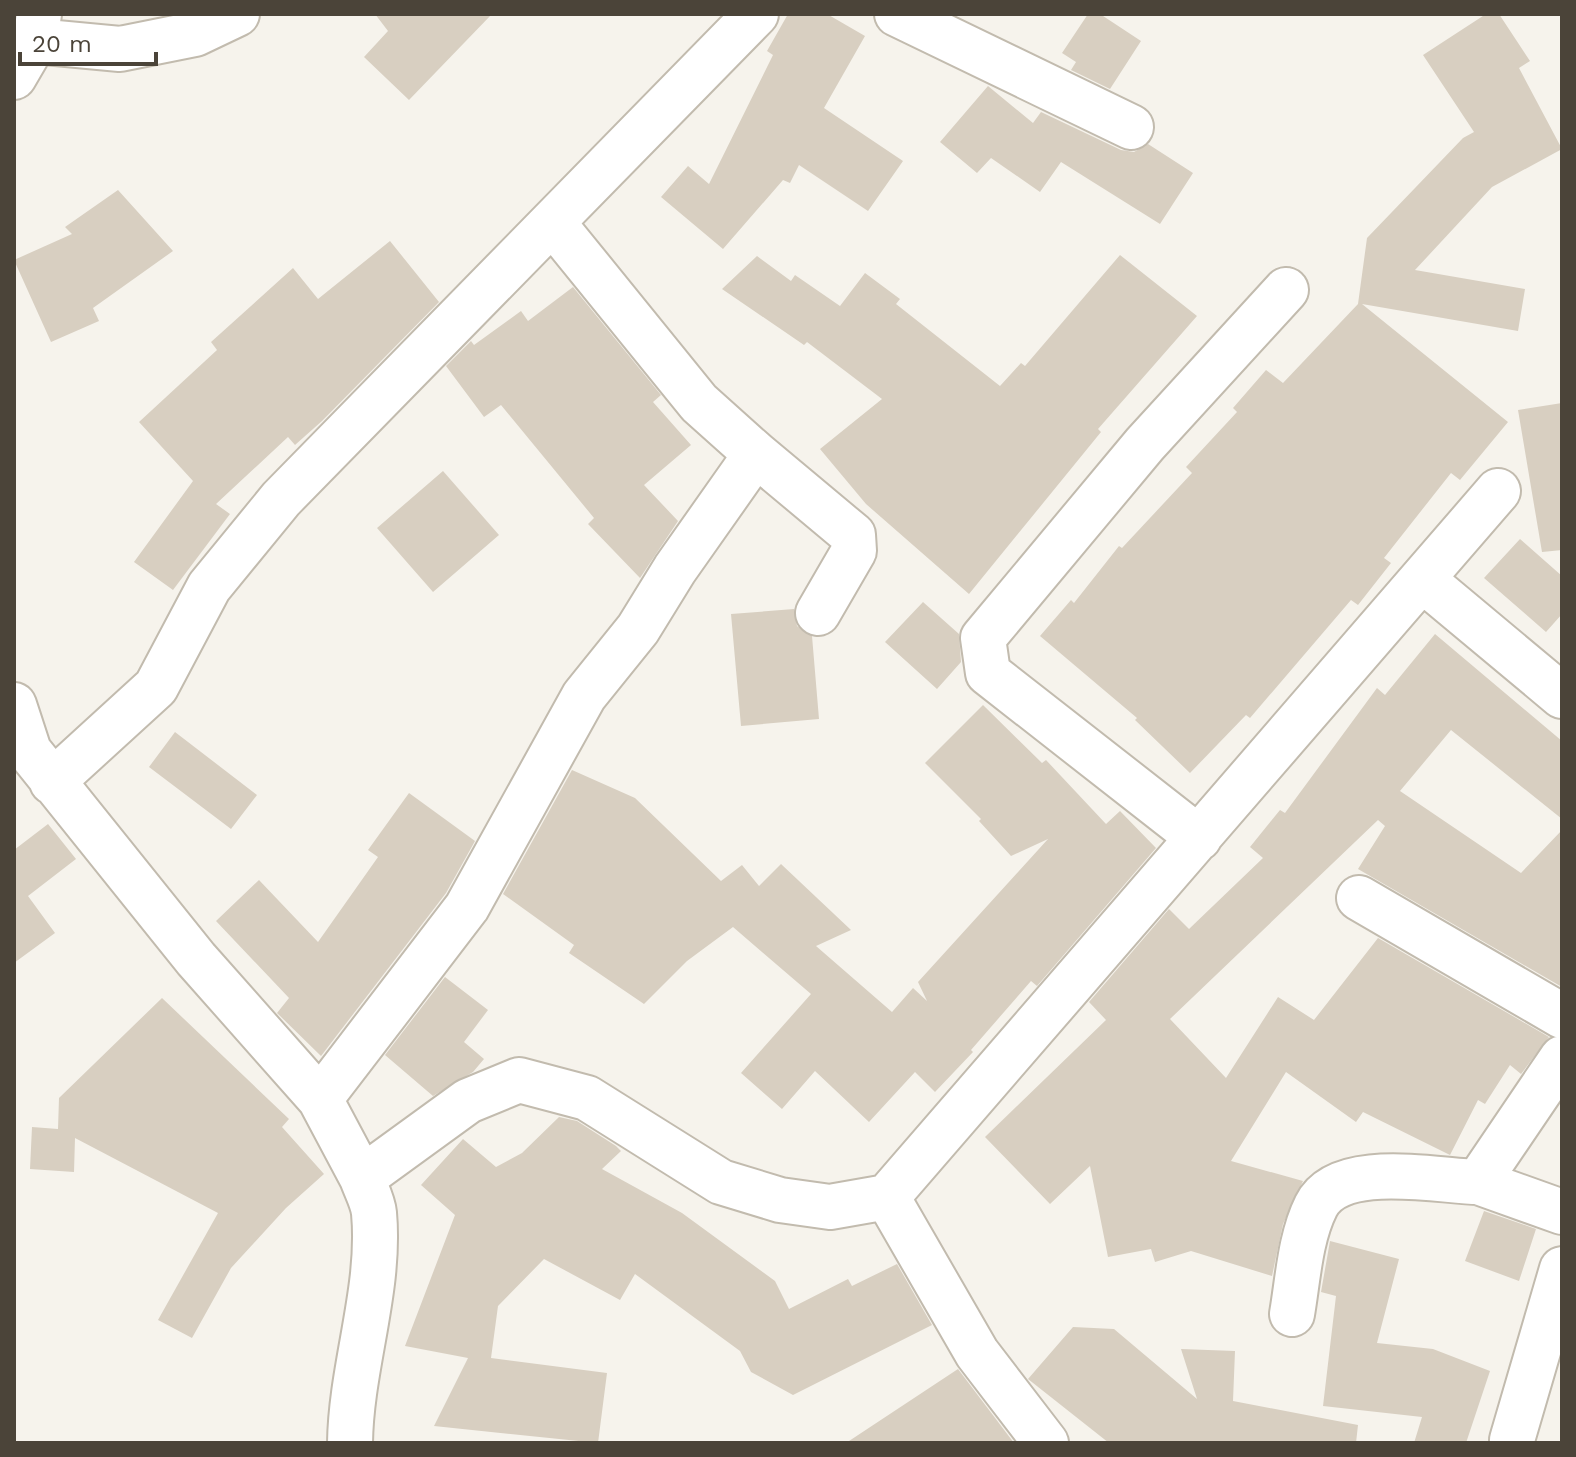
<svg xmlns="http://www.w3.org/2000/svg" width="1576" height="1457" font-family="'Work Sans',sans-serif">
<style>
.building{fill:#d8cfc1}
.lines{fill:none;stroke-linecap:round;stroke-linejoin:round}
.minor-casing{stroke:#c2bbae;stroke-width:48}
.minor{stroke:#fff;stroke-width:44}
</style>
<rect width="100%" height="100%" fill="#f6f3ec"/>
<!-- building -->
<path class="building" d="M 375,14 L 492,14 L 409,100 L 364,57 L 388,31 Z
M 788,14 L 827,14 L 865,36 L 824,108 L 903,161 L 868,211 L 799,165 L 790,183 L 783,180 L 723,249 L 661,197 L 688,166 L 709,184 L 773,55 L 767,51 Z
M 1088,14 L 1100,14 L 1141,41 L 1110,89 L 1071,70 L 1076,62 L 1062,53 Z
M 1486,14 L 1499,14 L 1530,61 L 1519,68 L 1562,149 L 1492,187 L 1415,270 L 1525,289 L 1518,331 L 1362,304 L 1508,422 L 1460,480 L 1451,473 L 1384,558 L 1391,563 L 1358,605 L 1351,600 L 1250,718 L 1246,715 L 1190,773 L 1135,720 L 1137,718 L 1040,636 L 1071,600 L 1074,603 L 1119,546 L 1122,548 L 1192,473 L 1186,467 L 1237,412 L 1233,408 L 1266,370 L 1283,383 L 1358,304 L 1367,238 L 1463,138 L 1474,132 L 1423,55 Z
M 988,86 L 1033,123 L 1041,112 L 1121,150 L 1134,152 L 1148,144 L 1193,173 L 1160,224 L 1061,162 L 1040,192 L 991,158 L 977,173 L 940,142 Z
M 118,190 L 173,251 L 93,308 L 99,321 L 51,342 L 14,260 L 72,234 L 65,227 Z
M 390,241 L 439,302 L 322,421 L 295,445 L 288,437 L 216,504 L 230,514 L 173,590 L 134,562 L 193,481 L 139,422 L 217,350 L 211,342 L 293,268 L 318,299 Z
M 1120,255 L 1197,316 L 1098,429 L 1101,432 L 969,594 L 866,504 L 820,449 L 882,399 L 807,342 L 804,345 L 722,289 L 757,256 L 791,281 L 795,275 L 840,306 L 865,273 L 900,299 L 896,304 L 1000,386 L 1021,363 L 1025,366 Z
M 573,287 L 661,395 L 653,402 L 691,445 L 644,485 L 678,521 L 640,578 L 588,524 L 594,518 L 501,405 L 484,417 L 446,366 L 471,341 L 474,345 L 521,311 L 528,321 Z
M 1562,403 L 1562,550 L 1542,552 L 1518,410 Z
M 443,471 L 499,535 L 433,592 L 377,528 Z
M 1520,539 L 1562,576 L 1562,614 L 1546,632 L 1484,578 Z
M 923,602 L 959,634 L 961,662 L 937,689 L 885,642 Z
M 794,609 L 797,626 L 812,636 L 819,719 L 741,726 L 731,614 Z
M 1435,634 L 1562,741 L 1562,819 L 1451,730 L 1400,791 L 1521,873 L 1562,830 L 1562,987 L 1358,869 L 1385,826 L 1378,820 L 1170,1019 L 1226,1078 L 1278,997 L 1314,1020 L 1378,938 L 1549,1037 L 1521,1074 L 1510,1065 L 1485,1104 L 1478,1100 L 1450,1155 L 1363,1112 L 1356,1122 L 1286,1072 L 1231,1161 L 1303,1181 L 1283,1224 L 1272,1276 L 1191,1251 L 1155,1262 L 1151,1249 L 1108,1257 L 1090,1166 L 1050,1204 L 985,1137 L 1106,1020 L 1089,1002 L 1169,909 L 1189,929 L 1263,858 L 1250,847 L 1280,810 L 1285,813 L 1377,688 L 1385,695 Z
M 983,705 L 1042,763 L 1046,760 L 1106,824 L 1120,811 L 1156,848 L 1037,986 L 1031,981 L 971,1050 L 973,1052 L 935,1092 L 915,1072 L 869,1122 L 815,1071 L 782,1109 L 741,1073 L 811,994 L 733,927 L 687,961 L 644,1004 L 569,953 L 574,945 L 503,894 L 572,770 L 635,798 L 721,881 L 742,865 L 759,886 L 781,864 L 851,930 L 816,946 L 892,1012 L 913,988 L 927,1001 L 918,982 L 1048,839 L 1011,856 L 979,821 L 981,819 L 925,763 Z
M 175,732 L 257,795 L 231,829 L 149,767 Z
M 409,793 L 475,841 L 446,893 L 321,1056 L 277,1013 L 289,998 L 216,921 L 259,880 L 318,942 L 378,857 L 368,850 Z
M 48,824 L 76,859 L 28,896 L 55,933 L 14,963 L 14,850 Z
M 445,977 L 488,1010 L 464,1042 L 484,1059 L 473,1072 L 433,1096 L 385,1055 Z
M 162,998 L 289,1119 L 282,1127 L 324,1174 L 286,1208 L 231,1268 L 192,1338 L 158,1320 L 218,1213 L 75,1138 L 74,1172 L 30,1169 L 32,1127 L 58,1129 L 59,1098 Z
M 559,1117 L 577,1121 L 616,1146 L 621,1151 L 602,1169 L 682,1213 L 775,1281 L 789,1309 L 848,1279 L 852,1286 L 897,1264 L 932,1325 L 793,1395 L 751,1372 L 740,1351 L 635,1274 L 620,1300 L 544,1259 L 498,1306 L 491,1358 L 607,1373 L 598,1443 L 434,1426 L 468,1358 L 405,1346 L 455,1215 L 421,1185 L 463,1139 L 496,1167 L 522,1153 Z
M 1484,1211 L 1536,1229 L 1519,1281 L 1465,1261 Z
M 1330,1241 L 1399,1259 L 1377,1343 L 1433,1349 L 1490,1371 L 1466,1443 L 1414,1443 L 1422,1417 L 1323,1406 L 1336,1296 L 1321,1292 Z
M 1073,1327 L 1114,1329 L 1197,1399 L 1181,1349 L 1235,1351 L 1233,1401 L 1358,1425 L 1356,1443 L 1109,1443 L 1028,1379 Z
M 958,1369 L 1014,1443 L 846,1443 Z"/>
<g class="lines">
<!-- minor casing -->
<g class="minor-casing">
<path id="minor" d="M 897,14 L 1131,127
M 35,41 L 120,49 L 195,34 L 237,14
M 14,77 L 35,41 L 39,14
M 756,454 L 853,535 L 854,551 L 818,613
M 1423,580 L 1562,696
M 14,705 L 29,751 L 196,959 L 320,1099 L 362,1178
M 52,782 L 156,687 L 209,587 L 281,499 L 756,14
M 1199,838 L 988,673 L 983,638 L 1145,444 L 1286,290
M 1359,898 L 1562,1016
M 1562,1058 L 1478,1182 L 1562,1212
M 320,1099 L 467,907 L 584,696 L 638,629 L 675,569 L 756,454 L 699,403 L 553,223
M 887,1197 L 977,1353 L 1046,1443
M 1292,1314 C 1298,1279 1300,1238 1316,1206 C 1339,1160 1436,1181 1478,1182
M 1512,1440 L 1562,1269
M 350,1443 C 351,1366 381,1290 374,1213 C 373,1202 366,1189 362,1178 L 468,1101 L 519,1080 L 587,1098 L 721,1182 L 780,1200 L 830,1207 L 887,1197 L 1498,491"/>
</g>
<!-- minor -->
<use href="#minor" class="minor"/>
</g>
<!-- border -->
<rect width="1576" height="1457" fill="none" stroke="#4b4439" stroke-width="32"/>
<!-- scale -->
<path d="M20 52v12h136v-12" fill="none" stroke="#4b4439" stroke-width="4"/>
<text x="32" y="52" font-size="24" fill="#4b4439" stroke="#ffffff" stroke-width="6" paint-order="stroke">20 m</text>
</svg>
